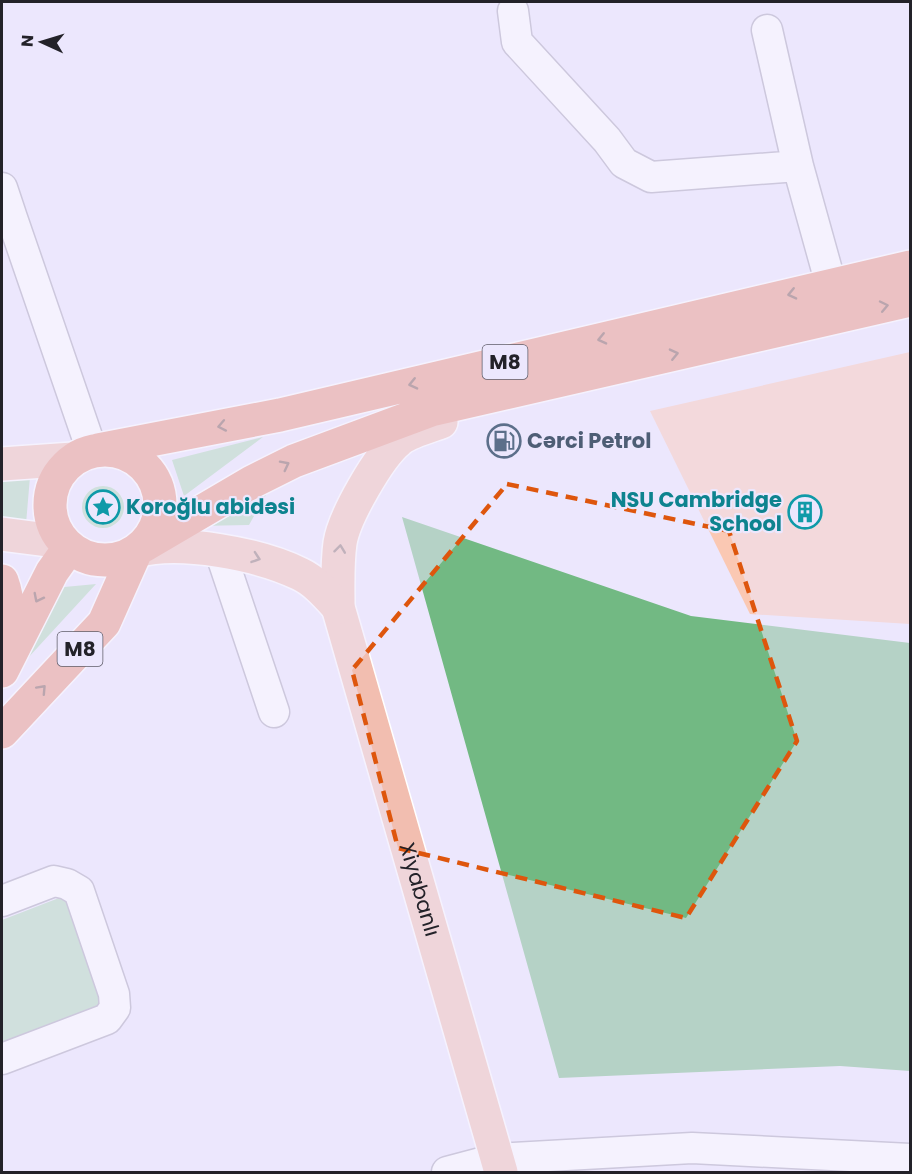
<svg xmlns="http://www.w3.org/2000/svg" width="912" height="1174" font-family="Poppins,sans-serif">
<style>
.green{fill:#aed8b6}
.forest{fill:#72b983}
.building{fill:#fac8b3}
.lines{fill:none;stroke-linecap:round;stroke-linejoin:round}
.minor-casing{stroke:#a6a2b6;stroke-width:33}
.major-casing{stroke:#fff;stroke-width:36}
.highway-casing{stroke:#fff;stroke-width:36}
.minor{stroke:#fff;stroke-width:30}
.major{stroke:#f2beb0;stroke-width:33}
.highway{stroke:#e9937c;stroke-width:33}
.oneway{stroke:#7c554e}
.oneway2{stroke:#8a706c}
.marked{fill:none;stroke:#de560d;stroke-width:4.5;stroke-dasharray:12 8;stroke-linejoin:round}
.labels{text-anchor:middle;stroke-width:4.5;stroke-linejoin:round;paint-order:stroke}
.shield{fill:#ece7fd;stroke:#5f5d69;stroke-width:1.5}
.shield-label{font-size:20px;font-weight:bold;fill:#232229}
.service-label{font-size:21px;font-weight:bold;fill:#4e5e75;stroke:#ece7fd;text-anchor:start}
.culture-label{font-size:21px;font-weight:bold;fill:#0d838f;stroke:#ece7fd;text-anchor:end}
.street-label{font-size:21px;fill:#232229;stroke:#ece7fd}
</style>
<rect width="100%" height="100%" fill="#ece7fd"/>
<!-- green -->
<path class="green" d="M 263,437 L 184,496 L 172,460 Z
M 30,477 L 26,524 L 2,517 L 2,482 Z
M 275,479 L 249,525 L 198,526 Z
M82 507a21 21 0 1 1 42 0a21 21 0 1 1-42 0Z
M 96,584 L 4,684 L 43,589 Z
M 64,896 L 105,1004 L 2,1043 L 2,920 Z"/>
<!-- forest -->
<path class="forest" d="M 402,517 L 691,616 L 910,643 L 910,1071 L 840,1066 L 559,1078 Z"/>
<!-- building -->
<path class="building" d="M 910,352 L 910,624 L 750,614 L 650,411 Z"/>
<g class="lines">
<!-- minor casing -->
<g class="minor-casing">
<path id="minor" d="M 513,11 L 517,42 L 607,140 L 624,163 L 651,177 L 798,166
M 767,30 L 798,166 L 838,310
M 2,188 L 11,215
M 2,217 L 11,215 L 92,451
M 220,551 L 274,712
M 2,901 L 54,881 L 67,884 L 79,891 L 114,994 L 115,1008 L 107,1019 L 2,1059
M 447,1172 L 496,1159 L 692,1148 L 910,1159"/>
</g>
<!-- major casing -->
<g class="major-casing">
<g id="major">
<path id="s1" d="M 441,422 C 430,426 408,432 399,440 C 379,456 344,517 340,543 C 337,564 338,586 338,607 L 501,1172"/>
<path d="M 2,464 L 73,459"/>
<path d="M 2,534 L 63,542"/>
<path d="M 136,551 C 180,539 259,554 300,574 C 315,581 327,595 338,607"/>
</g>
</g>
<!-- highway casing -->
<g class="highway-casing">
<path id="highway" d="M50 505a55 55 0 1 1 110 0a55 55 0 1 1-110 0Z
M 98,450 L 280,415 L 910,267
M 143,546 L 252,482 L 294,461 L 431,410 L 910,300
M 2,581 C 11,605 7,629 2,653
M 2,671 L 52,572 L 69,548
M 2,732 L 104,623 L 136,551"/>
</g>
<!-- minor -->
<use href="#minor" class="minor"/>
<!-- major -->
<use href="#major" class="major"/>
<!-- highway -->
<use href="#highway" class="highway"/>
</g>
<!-- one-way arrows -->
<defs><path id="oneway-chevron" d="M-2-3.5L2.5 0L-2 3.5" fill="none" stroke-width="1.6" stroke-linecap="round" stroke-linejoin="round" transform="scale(1.5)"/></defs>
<g class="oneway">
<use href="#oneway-chevron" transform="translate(792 294) rotate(167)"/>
<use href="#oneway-chevron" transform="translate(884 306) rotate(-12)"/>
<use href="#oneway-chevron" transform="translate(602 339) rotate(167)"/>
<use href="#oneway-chevron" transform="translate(674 354) rotate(-13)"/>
<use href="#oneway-chevron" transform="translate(413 384) rotate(167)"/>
<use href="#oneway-chevron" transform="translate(222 426) rotate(169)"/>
<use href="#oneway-chevron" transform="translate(285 465) rotate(-27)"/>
<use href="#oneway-chevron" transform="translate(38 598) rotate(117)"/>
<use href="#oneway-chevron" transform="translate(42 689) rotate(-47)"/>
</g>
<g class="oneway2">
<use href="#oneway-chevron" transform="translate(340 549) rotate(-83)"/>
<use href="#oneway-chevron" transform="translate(256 558) rotate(19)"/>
</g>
<!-- marked area -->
<path d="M0 0H912V1174H0ZM 507,484 L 729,531 L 797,741 L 686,918 L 398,848 L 352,670 Z" fill="#ece7fd" fill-opacity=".55" fill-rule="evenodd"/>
<path class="marked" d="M 507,484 L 729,531 L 797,741 L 686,918 L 398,848 L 352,670 Z"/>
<!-- icons -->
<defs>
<g id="fuel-ring" transform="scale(1.725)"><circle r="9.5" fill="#ece7fd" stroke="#5c6f8a" stroke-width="1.5"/><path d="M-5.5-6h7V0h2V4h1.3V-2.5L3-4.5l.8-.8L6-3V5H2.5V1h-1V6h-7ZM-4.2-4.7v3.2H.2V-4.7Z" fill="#5c6f8a"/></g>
<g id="sight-ring" transform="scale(1.725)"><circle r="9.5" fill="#ece7fd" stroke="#0f9aa8" stroke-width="1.5"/><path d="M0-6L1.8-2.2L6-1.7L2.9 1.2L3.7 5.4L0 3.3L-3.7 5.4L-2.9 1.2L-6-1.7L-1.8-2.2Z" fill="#0f9aa8"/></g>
<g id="building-ring" transform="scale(1.725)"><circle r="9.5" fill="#ece7fd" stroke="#0f9aa8" stroke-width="1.5"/><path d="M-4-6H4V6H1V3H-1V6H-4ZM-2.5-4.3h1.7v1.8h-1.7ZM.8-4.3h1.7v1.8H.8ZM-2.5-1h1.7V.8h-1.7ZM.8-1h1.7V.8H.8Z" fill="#0f9aa8"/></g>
</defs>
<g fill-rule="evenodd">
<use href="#fuel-ring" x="504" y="441"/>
<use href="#sight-ring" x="103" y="507"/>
<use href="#building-ring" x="805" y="512"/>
</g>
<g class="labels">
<!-- shield labels -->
<g class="shield">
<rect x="482.5" y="345" width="45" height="34" rx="4.5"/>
<rect x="57.5" y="632" width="45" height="34" rx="4.5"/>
</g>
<g class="shield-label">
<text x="505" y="369">M8</text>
<text x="80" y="656">M8</text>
</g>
<!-- service labels -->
<g class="service-label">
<text x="527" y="448">Cərci Petrol</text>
</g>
<!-- culture labels -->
<g class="culture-label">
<text x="782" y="507">NSU Cambridge<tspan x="782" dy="24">School</tspan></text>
<text x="126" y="514" text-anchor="start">Koroğlu abidəsi</text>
</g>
<!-- street labels -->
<g class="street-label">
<text dy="7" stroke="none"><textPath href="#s1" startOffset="524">Xiyabanlı</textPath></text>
</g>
</g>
<!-- border -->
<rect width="912" height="1174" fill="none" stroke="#232229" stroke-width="6"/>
<!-- north arrow -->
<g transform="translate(42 42) rotate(274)" stroke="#ece7fd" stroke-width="4.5" paint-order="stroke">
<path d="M0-4.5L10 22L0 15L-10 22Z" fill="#232229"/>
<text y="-9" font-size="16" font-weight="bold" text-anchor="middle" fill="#232229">N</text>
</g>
</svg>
